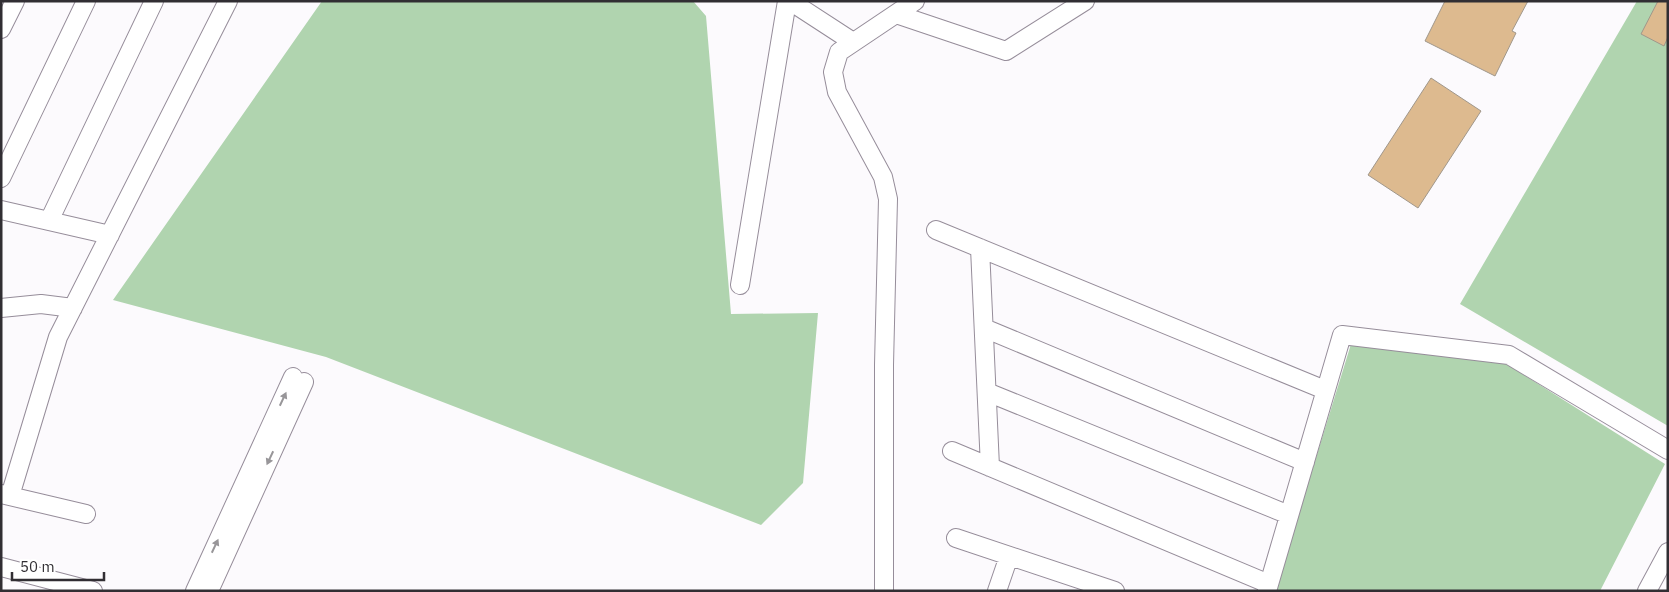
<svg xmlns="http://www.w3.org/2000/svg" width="1669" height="592" font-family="'IBM Plex Sans',sans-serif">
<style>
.green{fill:#b0d4af}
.building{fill:#ddba8f;stroke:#a0978b}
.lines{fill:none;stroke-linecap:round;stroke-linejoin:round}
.minor-casing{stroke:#968d9a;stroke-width:20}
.minor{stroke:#fff;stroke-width:18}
.oneway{fill:#989699}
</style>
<rect width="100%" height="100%" fill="#fcfafd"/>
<!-- green -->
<path class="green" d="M 322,1 L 693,1 L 706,16 L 731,314 L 818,313 L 803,483 L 761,525 L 326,357 L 113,300 Z
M 1637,1 L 1668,1 L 1668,426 L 1460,304 Z
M 1351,344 L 1505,363 L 1665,464 L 1600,591 L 1275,591 Z"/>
<!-- building -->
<path class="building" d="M 1445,1 L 1528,1 L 1512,31 L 1516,33 L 1495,76 L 1425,41 Z
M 1658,1 L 1668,1 L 1668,37 L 1664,46 L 1641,34 Z
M 1431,78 L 1481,111 L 1418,208 L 1368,175 Z"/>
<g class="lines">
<!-- minor casing -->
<g class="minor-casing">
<path id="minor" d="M 790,1 L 853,42
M 896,14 L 1006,51 L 1085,1
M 1,29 L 15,1
M 1,178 L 86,1
M 1,210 L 110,235
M 49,221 L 154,1
M 936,230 L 1325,390
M 980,248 L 990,467
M 740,285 L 787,1
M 1,308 L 41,304 L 73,308
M 984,328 L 1305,462
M 987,392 L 1289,515
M 952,451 L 1269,584
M 1,494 L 86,514
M 10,496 L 58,337 L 228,1
M 956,538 L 1115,591
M 1,567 L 93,591
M 195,591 L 293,377
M 209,591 L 304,382
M 884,591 L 884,365 L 888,199 L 883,177 L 837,92 L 833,72 L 839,52 L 915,1
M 997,591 L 1009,556
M 1267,591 L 1342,335 L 1509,355 L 1668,450
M 1647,591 L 1668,552"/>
</g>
<!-- minor -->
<use href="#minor" class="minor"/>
</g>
<!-- one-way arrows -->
<defs><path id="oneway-solid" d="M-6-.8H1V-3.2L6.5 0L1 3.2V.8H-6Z" transform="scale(1.25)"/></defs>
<g class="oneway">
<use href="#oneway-solid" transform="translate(283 399) rotate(-65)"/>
<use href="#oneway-solid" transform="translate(270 458) rotate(115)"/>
<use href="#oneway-solid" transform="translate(215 546) rotate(-65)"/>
</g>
<!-- border -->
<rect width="1669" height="592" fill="none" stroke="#312e33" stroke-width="5"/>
<!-- scale -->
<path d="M12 572v8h92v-8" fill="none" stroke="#312e33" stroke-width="2.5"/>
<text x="20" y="572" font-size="15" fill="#312e33" stroke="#ffffff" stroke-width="4" paint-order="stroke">50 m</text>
</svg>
